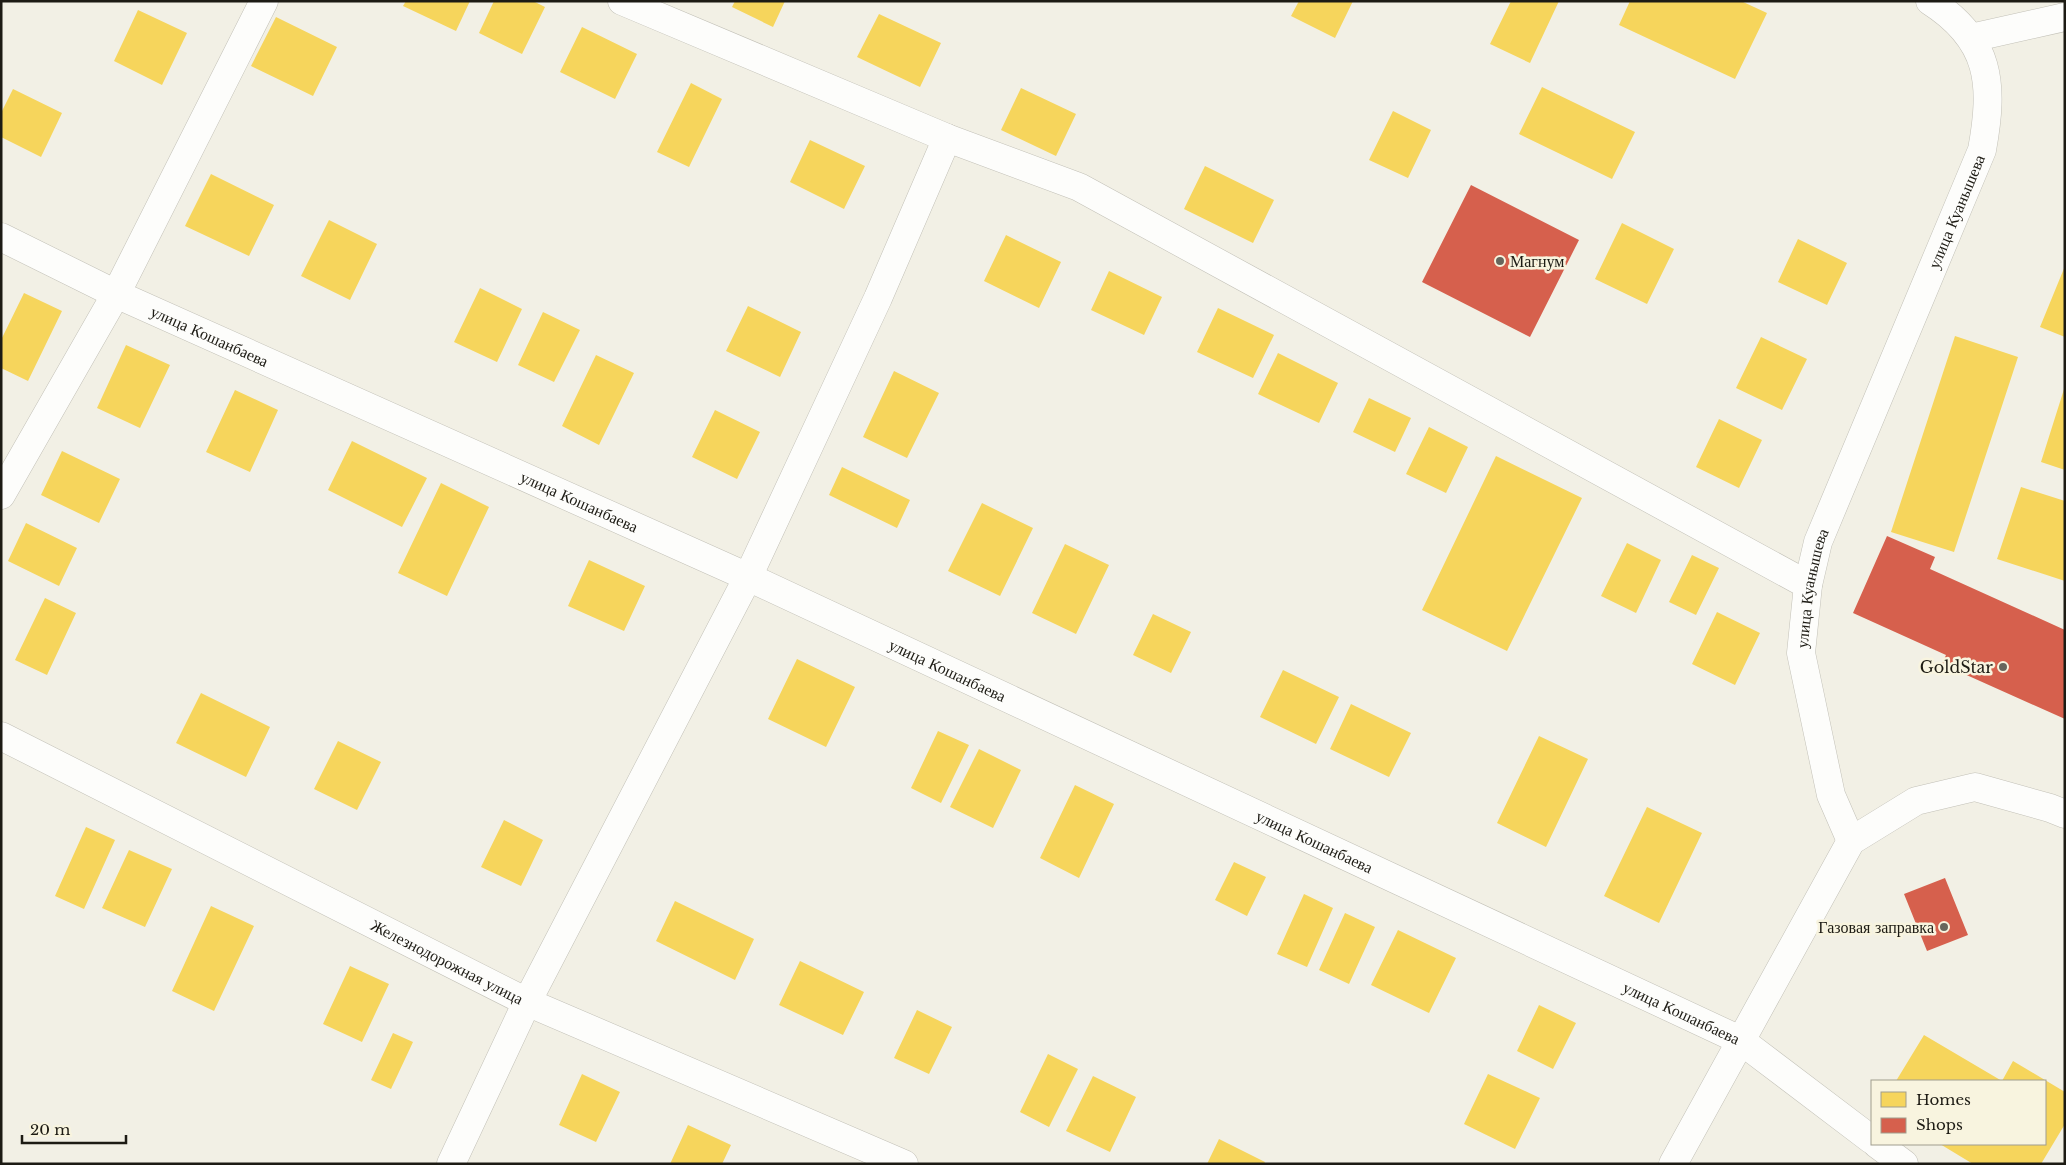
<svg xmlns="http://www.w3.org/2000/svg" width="2066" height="1165" font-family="'Libre Baskerville',serif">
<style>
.homes{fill:#f6d55c}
.shops{fill:#d6604d}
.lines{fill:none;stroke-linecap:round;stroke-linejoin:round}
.street-casing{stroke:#c2c0b7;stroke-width:29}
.street{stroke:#fdfdfb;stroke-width:28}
.poi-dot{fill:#68665d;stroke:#f8f4df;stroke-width:2}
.labels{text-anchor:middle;stroke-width:5;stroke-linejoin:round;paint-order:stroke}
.street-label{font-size:16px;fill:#1d1b14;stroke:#f8f4df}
.poi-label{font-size:16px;fill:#1d1b14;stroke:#f8f4df;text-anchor:end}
</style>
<rect width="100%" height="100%" fill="#f2f0e5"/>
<!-- homes -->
<path class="homes" d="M 406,1 L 470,1 L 456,31 L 403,6 Z
M 494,1 L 533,1 L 545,7 L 522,54 L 479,33 Z
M 735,1 L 785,1 L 773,27 L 732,7 Z
M 1299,1 L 1353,1 L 1335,38 L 1291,16 Z
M 1511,1 L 1559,1 L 1530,63 L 1490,44 Z
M 1630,1 L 1741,1 L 1767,13 L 1735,79 L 1619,25 Z
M 138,10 L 187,33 L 162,85 L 114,61 Z
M 879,14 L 941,43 L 920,87 L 857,57 Z
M 276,17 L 337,47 L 313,96 L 251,66 Z
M 582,27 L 637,54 L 615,99 L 560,72 Z
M 691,83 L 722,99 L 689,167 L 657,152 Z
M 1542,87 L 1635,132 L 1612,179 L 1519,134 Z
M 1021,88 L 1076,114 L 1056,156 L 1001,130 Z
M 13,89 L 62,113 L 41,157 L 1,137 L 1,113 Z
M 1393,111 L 1431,130 L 1408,178 L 1369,160 Z
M 810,140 L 865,166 L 844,209 L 790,182 Z
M 1205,166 L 1274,200 L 1253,243 L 1184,209 Z
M 211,174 L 274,205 L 249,256 L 185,226 Z
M 329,220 L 377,244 L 350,300 L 301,276 Z
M 1622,223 L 1674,249 L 1647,304 L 1595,279 Z
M 1006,235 L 1061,262 L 1039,308 L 984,281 Z
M 1798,239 L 1847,263 L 1827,305 L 1778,282 Z
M 2065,266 L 2065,337 L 2040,327 Z
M 1109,271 L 1162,297 L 1144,335 L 1091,310 Z
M 480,288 L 522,309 L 497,362 L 454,342 Z
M 24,293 L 62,311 L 28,381 L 1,368 L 1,340 Z
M 748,306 L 801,332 L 780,377 L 726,351 Z
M 1218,308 L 1274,335 L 1253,378 L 1197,352 Z
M 543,312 L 580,330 L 554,382 L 518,365 Z
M 1955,336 L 2018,357 L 1954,552 L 1891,532 Z
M 1761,337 L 1807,359 L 1782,410 L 1736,388 Z
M 126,345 L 170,365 L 140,428 L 97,408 Z
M 1278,353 L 1338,383 L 1319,423 L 1258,394 Z
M 596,355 L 634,373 L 599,445 L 562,426 Z
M 894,371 L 939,393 L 907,458 L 863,437 Z
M 2065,386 L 2065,470 L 2041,462 Z
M 235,390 L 278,410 L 250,472 L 206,452 Z
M 1369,398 L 1411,418 L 1395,452 L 1353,432 Z
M 715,410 L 760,432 L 737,479 L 692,457 Z
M 1719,419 L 1762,440 L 1739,488 L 1696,467 Z
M 1429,427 L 1468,447 L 1446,493 L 1406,474 Z
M 352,441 L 427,478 L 402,527 L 328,490 Z
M 62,451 L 120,479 L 99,523 L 41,495 Z
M 1496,456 L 1582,498 L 1507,651 L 1422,610 Z
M 842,467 L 910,500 L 897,528 L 829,495 Z
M 441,483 L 489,507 L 447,596 L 398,573 Z
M 2021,487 L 2065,501 L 2065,581 L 1997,559 Z
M 982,503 L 1033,528 L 1000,596 L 948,571 Z
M 26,523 L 77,548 L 59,586 L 8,561 Z
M 1627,543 L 1661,560 L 1636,613 L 1601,596 Z
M 1065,544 L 1109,565 L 1076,634 L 1032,613 Z
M 1692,555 L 1719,568 L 1696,615 L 1669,602 Z
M 589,560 L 645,586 L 624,631 L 568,606 Z
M 45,598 L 76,613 L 47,675 L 15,660 Z
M 1717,612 L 1760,633 L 1735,685 L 1692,664 Z
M 1153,614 L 1191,632 L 1171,673 L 1133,655 Z
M 797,659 L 855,687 L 826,747 L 768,719 Z
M 1283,670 L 1339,697 L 1316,744 L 1260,717 Z
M 201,693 L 270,727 L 246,777 L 176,743 Z
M 1351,704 L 1411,733 L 1389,777 L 1330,749 Z
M 938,731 L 969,745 L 941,803 L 911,788 Z
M 1539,736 L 1588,759 L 1546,847 L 1497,823 Z
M 338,741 L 381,762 L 357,810 L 314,789 Z
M 979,749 L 1021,770 L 993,828 L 950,807 Z
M 1075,785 L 1114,804 L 1079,878 L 1040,858 Z
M 1647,807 L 1702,833 L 1659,923 L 1604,896 Z
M 504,820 L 543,840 L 521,886 L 481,867 Z
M 86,827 L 115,840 L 84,909 L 55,896 Z
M 129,850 L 172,869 L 145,927 L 102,908 Z
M 1234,862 L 1266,877 L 1247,916 L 1215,900 Z
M 1304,894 L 1333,908 L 1307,967 L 1277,954 Z
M 675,901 L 754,939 L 735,980 L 656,941 Z
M 211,906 L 254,926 L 214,1011 L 172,991 Z
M 1345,913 L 1375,927 L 1349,984 L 1319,970 Z
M 1398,930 L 1456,958 L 1429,1013 L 1371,985 Z
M 800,961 L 864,992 L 843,1035 L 779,1005 Z
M 350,966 L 389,984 L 362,1042 L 323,1024 Z
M 1539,1005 L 1576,1023 L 1553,1069 L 1517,1051 Z
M 917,1010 L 952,1027 L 929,1074 L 894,1058 Z
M 393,1033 L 413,1042 L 391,1089 L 371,1080 Z
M 1924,1035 L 2002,1081 L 2013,1061 L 2065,1092 L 2065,1124 L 2041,1164 L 1973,1164 L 1940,1144 L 2045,1144 L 2045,1081 L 1896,1081 Z
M 1048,1054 L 1078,1069 L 1049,1127 L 1020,1112 Z
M 582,1074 L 620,1092 L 596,1142 L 559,1125 Z
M 1488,1074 L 1540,1098 L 1515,1149 L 1464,1124 Z
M 1093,1076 L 1136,1097 L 1110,1152 L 1066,1131 Z
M 688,1125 L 731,1145 L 722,1164 L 670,1164 Z
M 1219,1139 L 1265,1162 L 1264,1164 L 1207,1164 Z"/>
<!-- shops -->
<path class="shops" d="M 1471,185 L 1579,240 L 1530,337 L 1422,282 Z
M 1887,536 L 1935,557 L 1930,569 L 2065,630 L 2065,719 L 1942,664 L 1946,655 L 1853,613 Z
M 1945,878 L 1968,935 L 1927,951 L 1904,894 Z"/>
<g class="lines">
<!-- street casing -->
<g class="street-casing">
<g id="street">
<path d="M 622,1 L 947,138 L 1079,187 L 1808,585"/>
<path d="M 1971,38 L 2065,17"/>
<path id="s1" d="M 1,237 L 116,294 L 748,577 L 1740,1040 L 1872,1140"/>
<path d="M 1,495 L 116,294 L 264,1"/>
<path id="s2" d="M 1,736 L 527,1002 L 904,1164"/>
<path id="s3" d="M 1851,841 L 1831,795 L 1801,653 L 1808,585 L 1818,542 L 1982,150 C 1994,84 1991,40 1930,1"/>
<path d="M 1877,1144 L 1904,1164"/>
<path d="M 451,1164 L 527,1002 L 748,577 L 878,298 L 947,138"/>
<path d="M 1673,1164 L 1851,841 L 1916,801 L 1975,787 L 2050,808 L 2065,814"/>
</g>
</g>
<!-- street -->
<use href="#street" class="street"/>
</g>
<!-- markers -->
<g class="poi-dot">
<circle cx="1500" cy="261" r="5"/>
<circle cx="2003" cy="667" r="5"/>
<circle cx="1944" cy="927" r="5"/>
</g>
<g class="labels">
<!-- street labels -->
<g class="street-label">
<text dy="6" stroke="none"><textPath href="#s3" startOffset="666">улица Куанышева</textPath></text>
<text dy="6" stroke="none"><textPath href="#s1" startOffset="231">улица Кошанбаева</textPath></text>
<text dy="6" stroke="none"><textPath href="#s1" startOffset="636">улица Кошанбаева</textPath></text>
<text dy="6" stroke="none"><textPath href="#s3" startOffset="261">улица Куанышева</textPath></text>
<text dy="6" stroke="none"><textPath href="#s1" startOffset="1041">улица Кошанбаева</textPath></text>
<text dy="6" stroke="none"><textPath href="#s1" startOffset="1446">улица Кошанбаева</textPath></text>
<text dy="6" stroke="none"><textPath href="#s2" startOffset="500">Железнодорожная улица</textPath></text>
<text dy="6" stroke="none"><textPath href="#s1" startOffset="1851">улица Кошанбаева</textPath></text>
</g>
<!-- poi labels -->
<g class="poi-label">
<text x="1510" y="267" text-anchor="start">Магнум</text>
<text x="1993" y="673">GoldStar</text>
<text x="1934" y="933">Газовая заправка</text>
</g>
</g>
<!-- border -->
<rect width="2066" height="1165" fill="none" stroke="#1d1b14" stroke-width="5"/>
<!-- legend -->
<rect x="1871" y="1080" width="175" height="65" fill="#f8f4df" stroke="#a09d8e"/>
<rect x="1881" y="1092" width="25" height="15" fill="#f6d55c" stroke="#a09d8e"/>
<text x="1916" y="1105" font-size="15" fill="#1d1b14">Homes</text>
<rect x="1881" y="1118" width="25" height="15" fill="#d6604d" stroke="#a09d8e"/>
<text x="1916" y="1130" font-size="15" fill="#1d1b14">Shops</text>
<!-- scale -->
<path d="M22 1135v8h104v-8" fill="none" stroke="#1d1b14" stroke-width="2.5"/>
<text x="30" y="1135" font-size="15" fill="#1d1b14" stroke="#f8f4df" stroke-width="4" paint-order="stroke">20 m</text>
</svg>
